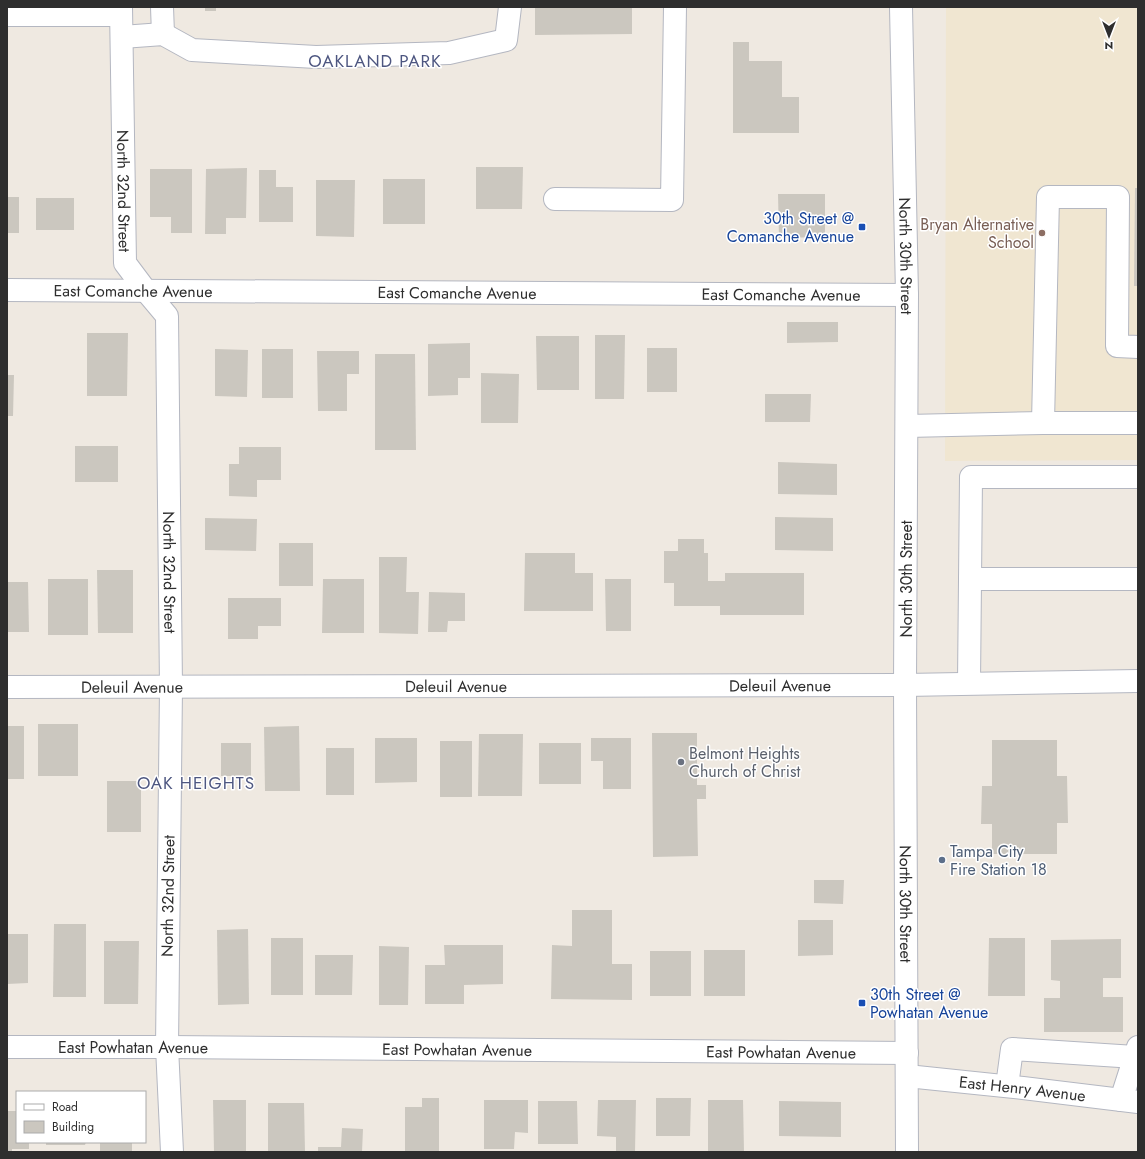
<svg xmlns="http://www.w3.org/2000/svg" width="1145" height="1159" font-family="Jost,sans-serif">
<rect width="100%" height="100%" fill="#efe9e1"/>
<polygon fill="#f0e6d1" points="946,7 1138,7 1138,460 945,461"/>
<g fill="#cbc7bf">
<rect x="205" y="7" width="11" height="4"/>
<polygon points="535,7 632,7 632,34 535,35"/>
<polygon points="733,42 749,42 749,61 782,61 782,97 799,97 799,133 733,133"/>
<polygon points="476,167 523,167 522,209 476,209"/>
<polygon points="247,168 246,218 226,218 226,234 205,234 206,169"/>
<polygon points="150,169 192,169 192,233 171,233 171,217 150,217"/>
<polygon points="259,170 276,170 276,187 293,187 293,222 259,222"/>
<rect x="383" y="179" width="42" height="45"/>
<polygon points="316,180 355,180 354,237 316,236"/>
<polygon points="1135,188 1138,188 1138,286 1134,286"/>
<polygon points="778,194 825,194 825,237 779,238"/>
<rect x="7" y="197" width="12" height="36"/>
<rect x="36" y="198" width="38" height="32"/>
<polygon points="787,322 838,322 838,342 787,343"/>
<polygon points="87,333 128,333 127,396 87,396"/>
<polygon points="595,335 625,335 624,399 595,399"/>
<polygon points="536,336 579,336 579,390 537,390"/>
<polygon points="470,343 470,378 458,378 458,395 428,396 428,344"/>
<rect x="647" y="348" width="30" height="44"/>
<polygon points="215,349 248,350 247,397 215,396"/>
<rect x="262" y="349" width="31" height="49"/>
<polygon points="317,351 359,351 359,374 347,374 347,411 318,411"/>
<polygon points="375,354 415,354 416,450 375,450"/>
<polygon points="481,373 519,374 518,423 481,423"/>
<polygon points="7,375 14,375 13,416 7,416"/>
<polygon points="765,394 811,394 810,422 765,422"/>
<rect x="75" y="446" width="43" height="36"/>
<polygon points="239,447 281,447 281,480 257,480 257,497 229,496 229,464 239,464"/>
<polygon points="778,462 837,464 837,495 778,494"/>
<polygon points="775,517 833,518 833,551 775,550"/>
<polygon points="205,518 257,519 256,551 205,550"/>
<polygon points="678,539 704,539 704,553 708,553 708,581 725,581 725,573 804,573 804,615 720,615 720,606 674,606 674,583 664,583 664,551 678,551"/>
<rect x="279" y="543" width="34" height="43"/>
<polygon points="525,553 575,553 575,573 593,573 593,611 524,611"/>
<polygon points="379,557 407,557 406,592 419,592 418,634 379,633"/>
<polygon points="97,570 133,570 133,633 98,633"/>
<rect x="48" y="579" width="40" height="56"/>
<polygon points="323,579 364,579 364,633 322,633"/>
<polygon points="605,579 631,579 631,631 606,631"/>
<polygon points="7,582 28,582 29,632 7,632"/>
<polygon points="429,592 465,593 465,621 448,621 447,632 428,632"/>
<polygon points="228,598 281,598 281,626 258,626 258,639 228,639"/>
<rect x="38" y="724" width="40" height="52"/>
<rect x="7" y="726" width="17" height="53"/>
<polygon points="299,726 300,791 265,791 264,727"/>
<polygon points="652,733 697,733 697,785 706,785 706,799 697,799 698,856 653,857"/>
<polygon points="479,734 523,734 522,796 478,796"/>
<polygon points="375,738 417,738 417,782 375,783"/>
<polygon points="591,738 631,738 631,789 603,789 603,761 591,761"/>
<polygon points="992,740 1057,740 1057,776 1067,776 1068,823 1057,823 1057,854 992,854 992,824 981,824 982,786 992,786"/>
<rect x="440" y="741" width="32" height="56"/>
<rect x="221" y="743" width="30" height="33"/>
<rect x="539" y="743" width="42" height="41"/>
<rect x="326" y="748" width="28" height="47"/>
<rect x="107" y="781" width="34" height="51"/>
<polygon points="814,880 844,880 843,904 814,903"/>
<polygon points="572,910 612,910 612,964 632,964 632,1000 551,999 552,945 572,946"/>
<polygon points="798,920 833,920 833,955 798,956"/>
<polygon points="54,924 86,924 86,997 53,997"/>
<polygon points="248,929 249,1004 218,1005 217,930"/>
<polygon points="7,934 28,934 28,983 7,984"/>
<rect x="271" y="938" width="32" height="57"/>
<polygon points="989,938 1025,938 1025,996 988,996"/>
<polygon points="1121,939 1121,978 1103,978 1103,997 1123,997 1123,1032 1044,1032 1044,998 1060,998 1060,981 1051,980 1051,940"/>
<polygon points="104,941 139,941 138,1004 104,1004"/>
<polygon points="444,945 503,945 503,984 464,985 464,1004 425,1004 425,965 445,965"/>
<polygon points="379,946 409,947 408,1005 379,1005"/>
<rect x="704" y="950" width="41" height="46"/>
<rect x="650" y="951" width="41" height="45"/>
<polygon points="315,955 353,955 352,995 315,995"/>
<polygon points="422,1098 439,1098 439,1152 405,1152 405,1107 422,1107"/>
<polygon points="656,1098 691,1098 690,1136 656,1136"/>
<polygon points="213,1100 246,1100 246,1152 214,1152"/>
<polygon points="484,1100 528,1100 528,1133 515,1132 514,1149 484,1149"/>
<polygon points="598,1100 636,1100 635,1152 616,1152 616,1137 597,1136"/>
<polygon points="708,1100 743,1100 744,1152 708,1152"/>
<polygon points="538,1101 577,1101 578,1144 538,1144"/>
<polygon points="779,1101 841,1102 841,1137 779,1136"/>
<polygon points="268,1103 304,1103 305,1152 268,1152"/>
<polygon points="7,1111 17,1111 17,1142 29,1142 29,1149 12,1149 12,1152 7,1152"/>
<polygon points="342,1128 363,1129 362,1152 318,1152 318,1147 341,1147"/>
<polygon points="46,1142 86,1142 85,1145 46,1145"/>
<rect x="100" y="1142" width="32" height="10"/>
</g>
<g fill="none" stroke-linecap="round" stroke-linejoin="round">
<g stroke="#b4b7c1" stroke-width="24">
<g id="minor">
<path id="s1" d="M121,7L125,263L146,291L167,316L171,687L167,1047L172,1152"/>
<polyline points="162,7 163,34"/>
<path id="s2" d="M901,7L907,295L905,685L907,1152"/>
<polyline points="7,15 121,15"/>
<polyline points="122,37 163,34 192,50 316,57 449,53 506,40 510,7"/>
<polyline points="555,199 672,200 675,7"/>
<path id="s3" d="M7,290L907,295"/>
<polyline points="1043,423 1048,197 1118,197 1117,346 1138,347"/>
<polyline points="907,426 1043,423 1138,423"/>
<polyline points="970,579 1138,579"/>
<polyline points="969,683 971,477 1138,477"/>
<path id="s4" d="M7,687L905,685L1138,681"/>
<path id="s5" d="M7,1047H167L907,1053"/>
<path id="s6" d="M907,1076L1023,1088L1138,1102"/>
<polyline points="1007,1086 1012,1049 1135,1057"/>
<polyline points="1121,1100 1138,1047"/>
</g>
</g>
<use href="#minor" stroke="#fff" stroke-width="22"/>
</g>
<g fill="#1a4fb4" stroke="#fff" stroke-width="1.5">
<rect x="858" y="223" width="8" height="8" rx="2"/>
<rect x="858" y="999" width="8" height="8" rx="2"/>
</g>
<circle fill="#8d6e63" stroke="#fff" stroke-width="1.5" cx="1042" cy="233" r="4"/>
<circle fill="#6b7280" stroke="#fff" stroke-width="1.5" cx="681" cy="762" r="4"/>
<circle fill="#5c6f8a" stroke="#fff" stroke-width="1.5" cx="942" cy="860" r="4"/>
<g text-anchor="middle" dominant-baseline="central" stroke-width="3" stroke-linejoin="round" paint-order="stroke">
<g font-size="16" fill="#2e2e2e" stroke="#fff">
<text stroke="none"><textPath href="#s1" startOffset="184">North 32nd Street</textPath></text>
<text stroke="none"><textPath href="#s2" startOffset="249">North 30th Street</textPath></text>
<text stroke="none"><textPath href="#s3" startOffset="126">East Comanche Avenue</textPath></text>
<text stroke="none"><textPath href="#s3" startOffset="450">East Comanche Avenue</textPath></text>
<text stroke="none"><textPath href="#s3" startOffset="774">East Comanche Avenue</textPath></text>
<text stroke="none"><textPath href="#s1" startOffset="580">North 32nd Street</textPath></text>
<text transform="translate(906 579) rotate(-90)">North 30th Street</text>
<text stroke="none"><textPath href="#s4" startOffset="773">Deleuil Avenue</textPath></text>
<text stroke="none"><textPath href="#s4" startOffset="125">Deleuil Avenue</textPath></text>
<text stroke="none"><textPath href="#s4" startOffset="449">Deleuil Avenue</textPath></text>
<text transform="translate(168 896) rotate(-89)">North 32nd Street</text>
<text stroke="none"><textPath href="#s2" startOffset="897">North 30th Street</textPath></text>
<text stroke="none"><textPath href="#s5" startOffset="126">East Powhatan Avenue</textPath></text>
<text stroke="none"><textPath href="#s5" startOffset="450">East Powhatan Avenue</textPath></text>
<text stroke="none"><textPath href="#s5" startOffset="774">East Powhatan Avenue</textPath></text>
<text stroke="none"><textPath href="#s6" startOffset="116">East Henry Avenue</textPath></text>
</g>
<g font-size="16" fill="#164399" stroke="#fff" text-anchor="end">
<text x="854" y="218">30th Street @<tspan x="854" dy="18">Comanche Avenue</tspan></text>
<text x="870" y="994" text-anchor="start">30th Street @<tspan x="870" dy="18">Powhatan Avenue</tspan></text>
</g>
<g font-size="16" fill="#785e54" stroke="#fff" text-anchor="end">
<text x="1034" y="224">Bryan Alternative<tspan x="1034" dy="18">School</tspan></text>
</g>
<g font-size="16" fill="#5b616d" stroke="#fff" text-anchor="start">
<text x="689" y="753">Belmont Heights<tspan x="689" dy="18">Church of Christ</tspan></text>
</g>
<g font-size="16" fill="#4e5e75" stroke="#fff" text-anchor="start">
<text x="950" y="851">Tampa City<tspan x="950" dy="18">Fire Station 18</tspan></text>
</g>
<g font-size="17" letter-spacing="1" fill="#4d5680" stroke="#fff">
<text x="375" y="61">OAKLAND PARK</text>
<text x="196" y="783">OAK HEIGHTS</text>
</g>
</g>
<rect width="1145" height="1159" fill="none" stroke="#2e2e2e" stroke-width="16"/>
<rect x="16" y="1091" width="130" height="52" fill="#ffffff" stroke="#ababab"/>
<rect x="24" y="1104" width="20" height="6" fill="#ffffff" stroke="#ababab"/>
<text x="52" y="1111" font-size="12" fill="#2e2e2e">Road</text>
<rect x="24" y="1121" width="20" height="12" fill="#cbc7bf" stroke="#ababab"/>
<text x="52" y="1131" font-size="12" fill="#2e2e2e">Building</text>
<g transform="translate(1109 36) rotate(180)" stroke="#ffffff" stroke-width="3" paint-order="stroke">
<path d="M0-3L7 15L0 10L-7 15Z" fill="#2e2e2e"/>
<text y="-6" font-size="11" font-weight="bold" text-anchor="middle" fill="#2e2e2e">N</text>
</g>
</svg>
